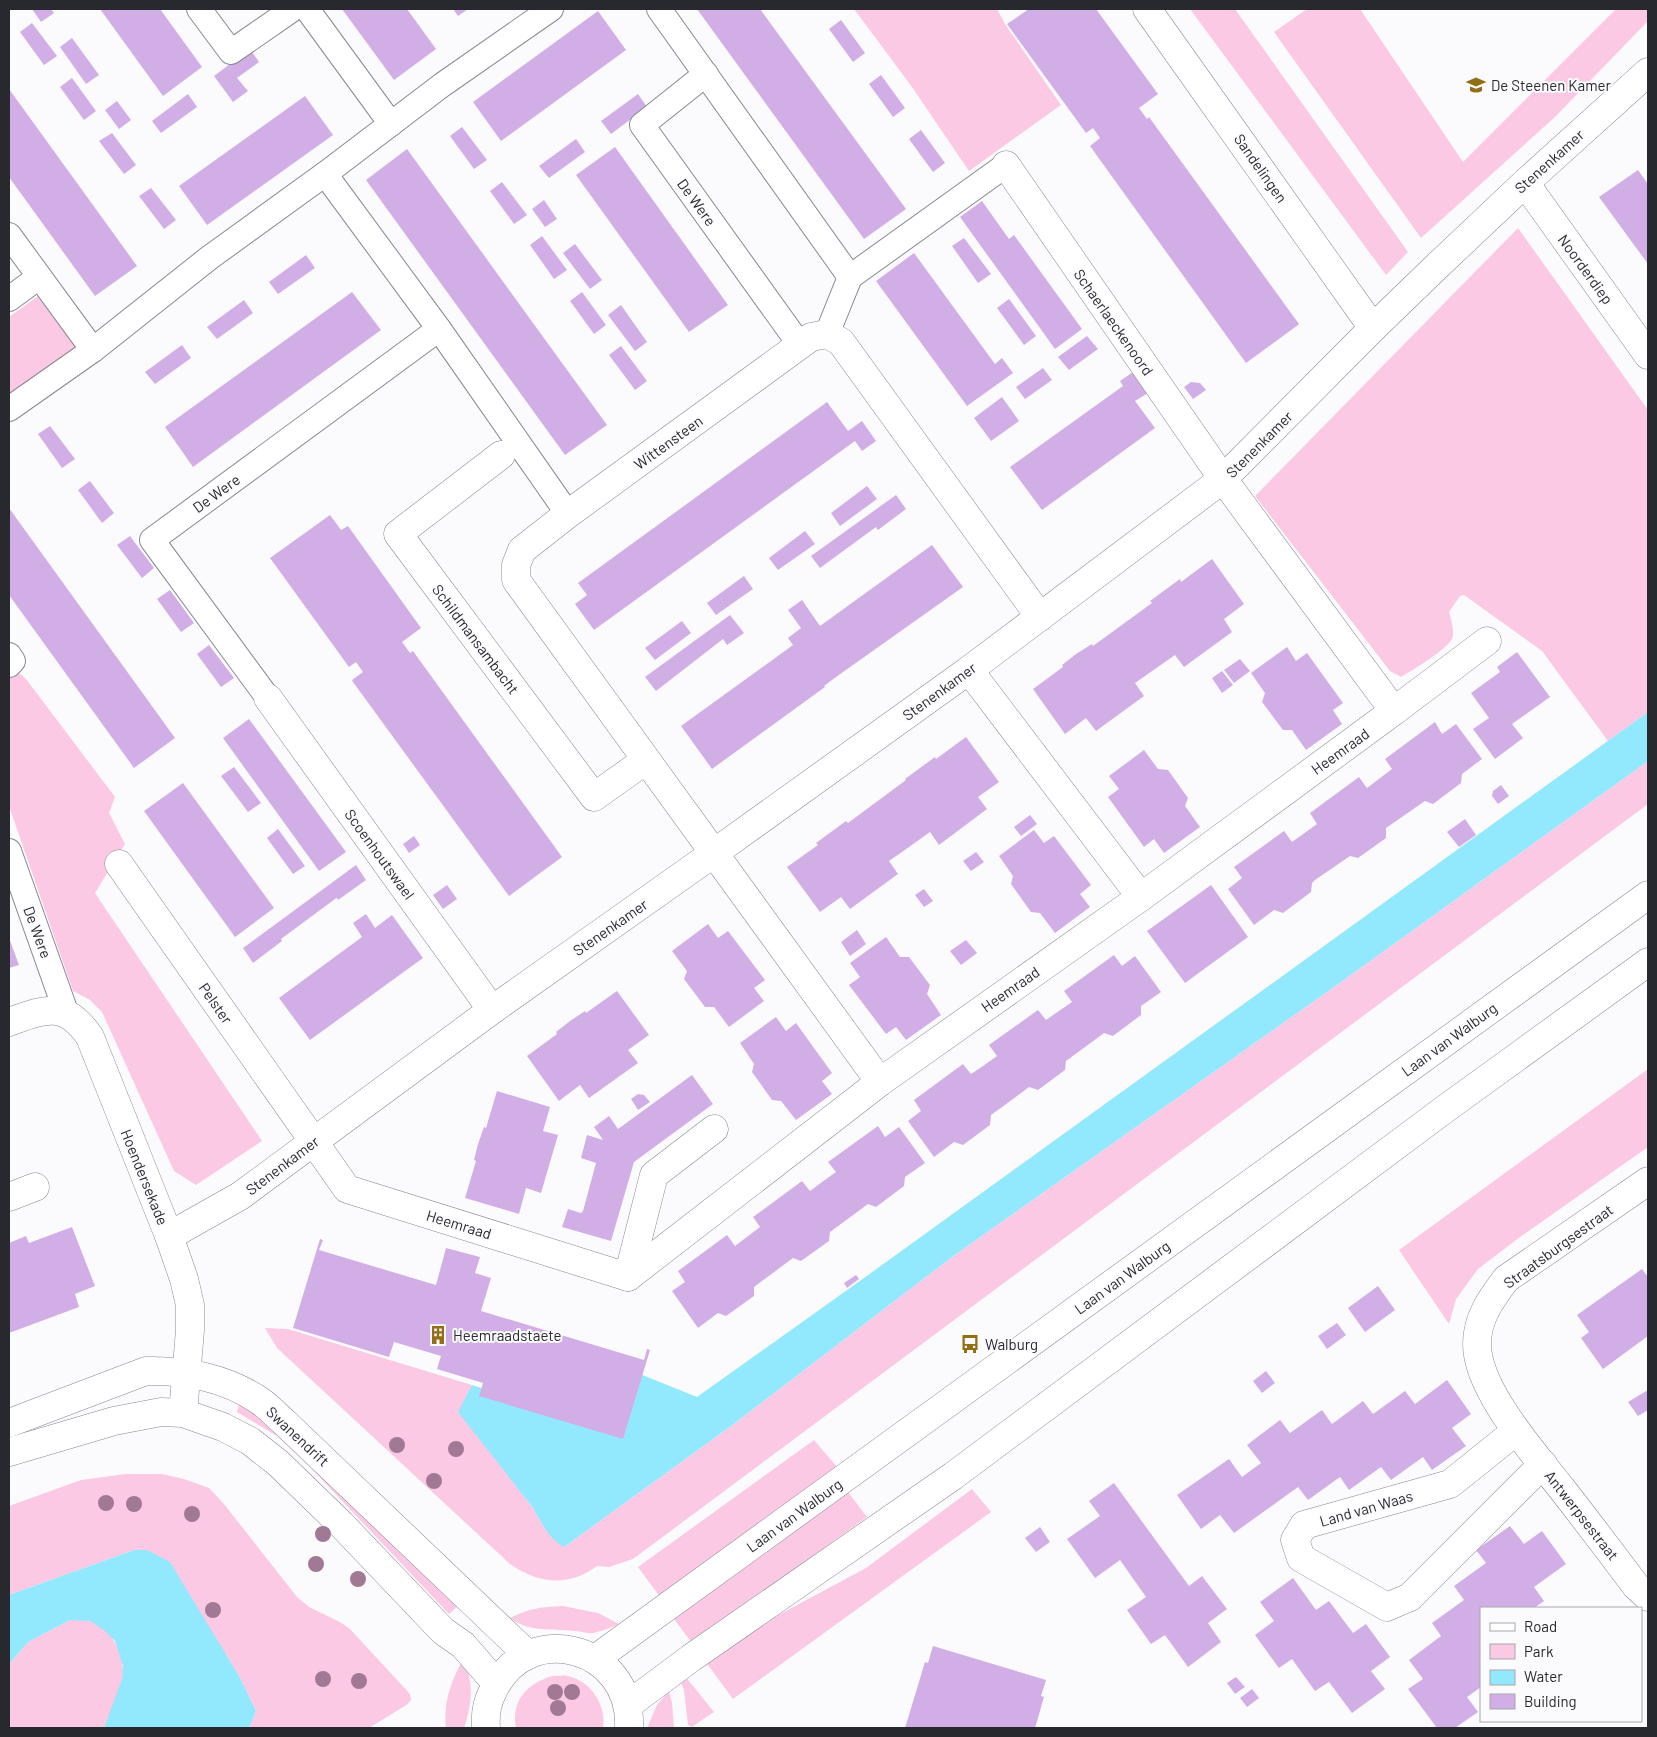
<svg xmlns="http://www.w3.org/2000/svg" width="1657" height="1737" font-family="Barlow,sans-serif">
<rect width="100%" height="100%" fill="#fbfbfe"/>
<g fill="#fbc9e3">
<polygon points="854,9 997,9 1005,24 1061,105 969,171 912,87"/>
<polygon points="1190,9 1235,9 1408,252 1386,275"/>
<polygon points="1307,9 1360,9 1463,162 1616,9 1648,9 1648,21 1555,117 1421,238 1274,32"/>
<path d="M1518,228L1648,410V712L1608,741L1542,651L1464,595L1460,596L1449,612C1451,619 1455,632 1452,639C1445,651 1414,669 1401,677L1390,671L1255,496Z"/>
<polygon points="41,294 79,345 9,396 9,317"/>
<polygon points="13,668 26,679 115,797 109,813 125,844 95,893 262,1141 196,1185 174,1171 102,1012 90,1000 73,991 9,806 9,672"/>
<path d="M1648,761V804L633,1559L609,1567L597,1566C569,1587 538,1584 510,1564L277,1348L265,1328L288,1329L472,1385L459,1412L533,1508L542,1524L564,1547L731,1426L952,1257L1341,982Z"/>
<polygon points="1648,1069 1648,1147 1520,1237 1478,1269 1456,1299 1449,1324 1399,1250"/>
<polygon points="240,1401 263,1413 460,1604 449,1614 311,1468 277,1436 237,1412"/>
<polygon points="814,1440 838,1468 660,1597 638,1567"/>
<polygon points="126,1474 162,1474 184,1479 209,1488 224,1504 297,1597 309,1607 340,1622 350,1629 410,1694 411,1700 408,1704 369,1728 249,1728 256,1711 239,1676 209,1628 147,1550 134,1550 9,1595 9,1506 81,1480"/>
<polygon points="972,1489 991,1512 733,1699 705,1661 745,1633 866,1568"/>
<polygon points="848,1492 867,1517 692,1643 674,1619"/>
<path d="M563,1606L598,1613L619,1624C611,1628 602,1631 593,1633C586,1634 581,1631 574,1631C551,1628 530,1633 510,1618C530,1608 541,1607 563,1606Z"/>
<path d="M70,1620C76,1620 83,1619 89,1621C112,1626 127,1659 122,1680C117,1697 110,1713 104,1728H9V1664L28,1642Z"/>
<path d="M461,1663L466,1666C474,1687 471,1707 464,1728H446C443,1705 450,1684 461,1663Z"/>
<path d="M552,1676C557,1676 563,1675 568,1676C591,1681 607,1706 603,1728H516C511,1700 527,1684 552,1676Z"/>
<polygon points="685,1676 714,1712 692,1727 688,1725 684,1690 680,1680"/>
<polygon points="669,1691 672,1703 674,1728 647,1728 657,1705"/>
</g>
<g fill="#92e8fc">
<path d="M1648,712V761L1341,982L952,1257L731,1426L564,1547C549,1539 541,1522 533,1508L458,1412L472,1385L621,1433L640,1374L697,1397L864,1278Z"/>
<polygon points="134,1550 147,1550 170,1562 239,1676 256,1711 249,1728 104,1728 122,1679 123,1666 115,1641 104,1630 90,1621 70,1620 28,1642 9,1664 9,1595"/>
</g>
<g fill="#d2aee7">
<polygon points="32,9 51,9 54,13 41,22"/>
<polygon points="100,9 160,9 202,67 163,96"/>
<polygon points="342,9 407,9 436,49 394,80"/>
<polygon points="453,9 468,9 458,16"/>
<polygon points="697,9 760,9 906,209 864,239"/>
<polygon points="1029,9 1096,9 1158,94 1139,108 1147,119 1149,117 1299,324 1298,325 1246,363 1090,146 1100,138 1093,128 1086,133 1007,24"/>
<polygon points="598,11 626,50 501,141 473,102"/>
<polygon points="841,20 865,53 853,62 829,29"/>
<polygon points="32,23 57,56 44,65 20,32"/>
<polygon points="72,38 99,75 86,84 60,47"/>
<polygon points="250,49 259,62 237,78 248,91 233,102 214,76"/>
<polygon points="881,75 905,108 893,117 869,84"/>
<polygon points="72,78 96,111 84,120 60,87"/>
<polygon points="9,89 137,266 95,296 9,177"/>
<polygon points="188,94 197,107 161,133 152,121"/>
<polygon points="638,94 647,107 611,134 601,121"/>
<polygon points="305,96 333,135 207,225 179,186"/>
<polygon points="117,101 131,120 119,129 105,110"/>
<polygon points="462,127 487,160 474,169 450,136"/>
<polygon points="921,130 945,163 933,172 909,139"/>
<polygon points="112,133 136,165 124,174 99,141"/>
<polygon points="576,139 585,152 549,178 539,166"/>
<polygon points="615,147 728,305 689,332 576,175"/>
<polygon points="407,149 607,425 565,455 366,180"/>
<polygon points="1638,170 1648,184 1648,264 1599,197"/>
<polygon points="502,182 527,215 514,224 490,191"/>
<polygon points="151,188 176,220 164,229 139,196"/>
<polygon points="544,200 557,219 545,227 532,209"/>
<polygon points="982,201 1009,239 1014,235 1082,329 1055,349 960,217"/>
<polygon points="542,236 567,270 554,279 530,245"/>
<polygon points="964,238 991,274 978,283 952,246"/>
<polygon points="575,244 602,280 590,289 563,253"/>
<polygon points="914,253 995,364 1002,358 1013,373 967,406 876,281"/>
<polygon points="306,255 315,268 278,294 269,282"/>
<polygon points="352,292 381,330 193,467 165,427"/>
<polygon points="582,292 606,325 594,334 570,301"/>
<polygon points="1009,299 1036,336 1024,345 997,308"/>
<polygon points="244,300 253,313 217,339 207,327"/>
<polygon points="621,305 647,342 635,351 608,315"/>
<polygon points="1087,336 1098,349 1069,370 1058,357"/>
<polygon points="182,345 191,358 155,384 145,372"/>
<polygon points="621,346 647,381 635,390 609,355"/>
<polygon points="1043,368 1052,380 1025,399 1016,387"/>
<polygon points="1133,372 1148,393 1135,401 1155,428 1042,510 1010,467 1123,386 1120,381"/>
<polygon points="1191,382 1200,383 1206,390 1193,399 1184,387"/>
<polygon points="1002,397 1019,421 991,441 974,418"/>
<polygon points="827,402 848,431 862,421 876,441 862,451 855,441 594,630 575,604 587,595 578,583"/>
<polygon points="50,426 75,459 62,468 38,434"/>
<polygon points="90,481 114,513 102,523 78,490"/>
<polygon points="867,486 877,499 840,526 831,513"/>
<polygon points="896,495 906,509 878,530 876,527 820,568 811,556"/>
<polygon points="9,508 175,738 134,768 9,595"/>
<polygon points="330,515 341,530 348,526 421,628 402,642 410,653 413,651 562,857 509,896 353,682 352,680 363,672 356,662 349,667 270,558"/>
<polygon points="805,531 815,544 778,570 769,558"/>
<polygon points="130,536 154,568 142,578 117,545"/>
<polygon points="932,545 963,587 836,677 824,686 825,687 712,769 681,726 793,645 788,638 801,628 788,610 802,600 820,626"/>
<polygon points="1212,559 1244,604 1224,619 1232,632 1184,667 1175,655 1135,683 1144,696 1096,731 1086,718 1065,734 1033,689 1063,667 1062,665 1076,654 1092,644 1093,646 1152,603 1150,601 1180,579 1181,582"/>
<polygon points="744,576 753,589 716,615 707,603"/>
<polygon points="170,590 194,623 181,632 157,599"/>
<polygon points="730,615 744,633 727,645 723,639 656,691 645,677"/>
<polygon points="682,621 691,633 655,660 645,648"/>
<polygon points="209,645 234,678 221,687 197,654"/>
<polygon points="1287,647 1296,661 1307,653 1343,703 1333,710 1342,724 1306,750 1292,730 1283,730 1262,702 1265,693 1251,673"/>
<polygon points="1517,652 1550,697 1512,724 1523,738 1495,759 1473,729 1489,718 1471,693 1500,672 1497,667"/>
<polygon points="1240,659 1250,671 1234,683 1224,670"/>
<polygon points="1222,671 1233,685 1222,693 1212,678"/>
<polygon points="249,719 346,852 319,871 223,738"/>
<polygon points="1435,722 1442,734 1456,724 1482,759 1462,774 1461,783 1433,804 1425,801 1386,828 1386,838 1358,858 1350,856 1315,880 1312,883 1311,892 1283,913 1274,910 1254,925 1228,889 1242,878 1234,867 1284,831 1292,842 1317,824 1310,813 1359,777 1367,788 1392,769 1385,759"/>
<polygon points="966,737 999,782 978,797 987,809 939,845 930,832 909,847 889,861 898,874 850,909 841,897 820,912 787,867 818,845 816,843 846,821 848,823 906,780 905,779 935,757 936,759"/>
<polygon points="1144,750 1158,769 1168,770 1188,798 1185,806 1200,827 1164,853 1154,839 1144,847 1108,797 1119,789 1109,776"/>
<polygon points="234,767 261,803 248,812 221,776"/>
<polygon points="183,783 274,908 235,937 144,811"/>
<polygon points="1501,785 1509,796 1498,804 1492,796 1493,791"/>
<polygon points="1030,815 1037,824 1021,836 1014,827"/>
<polygon points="1465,819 1476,835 1459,847 1447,832"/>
<polygon points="278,829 305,866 293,874 267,838"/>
<polygon points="1034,830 1044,843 1054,836 1091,885 1080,894 1090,907 1055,933 1040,913 1031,912 1011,884 1013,876 999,856"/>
<polygon points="414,836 420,845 409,853 403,844"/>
<polygon points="976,852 984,862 971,871 963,861"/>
<polygon points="356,865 366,880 338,900 337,898 335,899 281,939 282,941 253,963 243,948"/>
<polygon points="447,885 457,899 443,909 433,895"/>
<polygon points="1211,885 1248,937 1185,983 1147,931"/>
<polygon points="924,889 933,901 924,907 915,895"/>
<polygon points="366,914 375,928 392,915 423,958 310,1040 279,998 362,937 353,923"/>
<polygon points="708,924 718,938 728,931 765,980 754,988 764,1001 729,1027 714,1007 705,1007 684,979 687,971 672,951"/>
<polygon points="857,930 866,944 850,956 841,942"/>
<polygon points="886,937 900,957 909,957 930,985 927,994 941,1015 906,1040 896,1027 886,1034 849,985 860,977 850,963"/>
<polygon points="9,938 19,965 9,968"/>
<polygon points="966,940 977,953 961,965 950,951"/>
<polygon points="1114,955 1122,966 1135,956 1161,992 1141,1006 1141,1015 1113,1036 1104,1033 1100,1036 1066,1061 1065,1070 1038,1090 1029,1087 1009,1102 991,1115 990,1125 963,1145 954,1142 934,1157 908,1121 921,1111 914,1100 963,1064 971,1074 983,1066 997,1056 989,1045 1038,1010 1046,1020 1072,1002 1064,991"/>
<polygon points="617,991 649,1035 628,1050 638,1063 589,1098 580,1085 559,1101 527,1056 557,1034 556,1032 570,1021 585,1011 586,1013"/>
<polygon points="776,1017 786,1031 796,1023 832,1073 822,1081 832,1094 796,1120 781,1101 772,1100 752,1072 754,1064 740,1043"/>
<polygon points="692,1075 713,1104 634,1162 611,1241 562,1227 568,1209 581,1213 583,1211 596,1163 581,1158 587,1135 603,1140 594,1127 609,1116 618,1129"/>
<polygon points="497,1091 550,1107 543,1131 558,1135 541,1193 526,1188 519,1214 465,1198 476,1161 474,1160 478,1144 484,1127 486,1128"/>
<polygon points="638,1094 644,1095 650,1102 638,1110 631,1099"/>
<polygon points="878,1126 885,1137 899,1127 925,1163 905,1177 904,1186 876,1207 868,1204 830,1232 829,1241 801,1261 793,1258 754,1287 754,1296 726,1316 718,1313 698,1328 672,1291 685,1282 678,1271 727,1235 735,1246 760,1227 753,1217 802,1181 810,1191 822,1182 836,1172 828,1162"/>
<polygon points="72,1227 95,1286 75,1294 79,1307 9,1333 9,1243 26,1236 29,1243"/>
<polygon points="320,1239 323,1240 319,1250 436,1285 446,1248 480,1257 475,1273 491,1278 481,1311 644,1360 647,1349 650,1350 623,1439 479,1396 483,1383 437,1369 441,1356 394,1342 389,1357 293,1328"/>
<polygon points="1642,1269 1648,1277 1648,1336 1603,1369 1581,1338 1589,1332 1577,1315"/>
<polygon points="856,1275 859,1279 847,1288 844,1283"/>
<polygon points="1378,1286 1395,1310 1365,1332 1348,1308"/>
<polygon points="1337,1323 1346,1335 1327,1349 1318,1336"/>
<polygon points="1266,1371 1275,1383 1262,1393 1253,1381"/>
<polygon points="1447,1380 1471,1414 1452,1428 1466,1446 1432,1470 1423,1457 1391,1480 1381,1467 1349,1490 1340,1477 1308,1500 1298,1487 1234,1533 1220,1515 1201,1529 1177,1495 1229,1459 1242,1477 1261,1463 1247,1445 1280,1420 1290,1433 1322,1410 1332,1424 1363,1401 1373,1414 1405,1391 1415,1404"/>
<polygon points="1648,1390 1648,1410 1638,1416 1628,1402"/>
<polygon points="1114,1483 1189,1586 1202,1576 1227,1609 1208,1623 1221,1642 1188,1667 1165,1635 1151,1644 1127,1610 1146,1597 1120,1560 1095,1578 1067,1539 1100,1516 1089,1501"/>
<polygon points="1510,1526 1524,1544 1542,1531 1566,1564 1534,1587 1544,1601 1534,1608 1481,1608 1481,1687 1467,1697 1478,1712 1455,1728 1437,1728 1408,1689 1423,1679 1409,1660 1441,1636 1432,1623 1464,1600 1454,1586 1486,1563 1476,1550"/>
<polygon points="1040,1527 1050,1542 1036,1552 1025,1538"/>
<polygon points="1293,1578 1316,1610 1329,1601 1353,1633 1366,1624 1390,1657 1371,1671 1385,1689 1352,1713 1329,1682 1315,1691 1292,1659 1279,1668 1255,1635 1274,1621 1260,1602"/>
<polygon points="933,1646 1046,1680 1041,1696 1044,1697 1035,1728 905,1728 925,1662 928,1663"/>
<polygon points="1236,1677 1245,1687 1235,1694 1227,1683"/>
<polygon points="1252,1689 1259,1698 1247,1707 1240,1698"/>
</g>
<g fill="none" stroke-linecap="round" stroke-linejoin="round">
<g stroke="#878894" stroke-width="26">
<g id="pedestrian">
<polyline points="199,9 231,52 293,9"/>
<polyline points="307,9 391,124"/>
<polyline points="659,9 850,277 827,334"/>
<polyline points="706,74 642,125 800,345"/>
<polyline points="325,174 439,329 568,514"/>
<polyline points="9,235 93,350"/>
<polyline points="850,277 1006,165"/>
<polyline points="9,299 39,277"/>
<polyline points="9,409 93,350 209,258 325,174 442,85 551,9"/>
<polyline points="9,655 13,661 9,665"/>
<polyline points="268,698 152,540 439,329"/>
<polyline points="9,851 66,1012"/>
</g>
</g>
<g stroke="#878894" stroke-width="29">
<g id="minor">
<polyline points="1147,9 1373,328"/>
<polyline points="1525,183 1648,355"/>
<polyline points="501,455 398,534 594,797 646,760"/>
<polyline points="969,670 1141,897"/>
<polyline points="268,698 492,1010"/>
<polyline points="1394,711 1487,641"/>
<polyline points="119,864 347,1189 628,1277 880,1082 1141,897 1394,711 1223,479 1006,165"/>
<path d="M9,1022C45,1009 65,1000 90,1037L169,1236L184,1279L190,1305V1330L183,1413"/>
<polyline points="880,1082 516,580 516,565 522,550 568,514 811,337 827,334 841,342 1040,617"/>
<path d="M1648,1181L1506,1279C1491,1299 1477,1318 1477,1344C1477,1390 1534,1453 1562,1489C1587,1521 1612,1554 1636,1586L1648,1597"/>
<polyline points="9,1197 35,1187"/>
<polyline points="169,1236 240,1196 492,1010 714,853 969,670 1223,479 1373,328 1434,269 1525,183 1648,72"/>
<polyline points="628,1277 654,1175 714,1129"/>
<polyline points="1516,1431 1450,1484 1304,1525 1295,1540 1301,1558 1387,1607 1410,1597 1543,1464"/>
</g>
</g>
<g stroke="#878894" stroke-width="29">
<g id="secondary">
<path d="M9,1423L146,1371C185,1370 227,1378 260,1401C269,1407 276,1415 284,1422L528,1655"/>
<polyline points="9,1452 114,1421 161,1412 183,1413 223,1427 250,1441 278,1463 341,1524 443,1631 463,1645 496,1683"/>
<polyline points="595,1659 1648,895"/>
<polyline points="628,1705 691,1658 953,1476 1445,1109 1648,962"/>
<path d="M486,1728C485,1716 487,1702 493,1691C527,1618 633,1646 629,1728"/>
</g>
</g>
<use href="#pedestrian" stroke="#fff" stroke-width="24"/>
<use href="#minor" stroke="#fff" stroke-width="28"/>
<use href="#secondary" stroke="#fff" stroke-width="28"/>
</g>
<g fill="#a27995">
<circle cx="397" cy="1445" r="8"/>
<circle cx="456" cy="1449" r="8"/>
<circle cx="434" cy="1481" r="8"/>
<circle cx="106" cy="1503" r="8"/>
<circle cx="134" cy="1504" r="8"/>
<circle cx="192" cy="1514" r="8"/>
<circle cx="323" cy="1534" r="8"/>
<circle cx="316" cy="1564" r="8"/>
<circle cx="358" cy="1579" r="8"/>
<circle cx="213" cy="1610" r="8"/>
<circle cx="323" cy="1679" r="8"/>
<circle cx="359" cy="1681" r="8"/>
<circle cx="555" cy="1692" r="8"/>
<circle cx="572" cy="1692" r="8"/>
<circle cx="558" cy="1708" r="8"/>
</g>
<defs>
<g id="school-bare" transform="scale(1.5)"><path d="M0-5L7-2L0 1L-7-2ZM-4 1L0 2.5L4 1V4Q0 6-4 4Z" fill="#926f16" stroke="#fbfbfe" stroke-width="2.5" paint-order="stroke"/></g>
<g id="building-bare" transform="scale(1.5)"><path d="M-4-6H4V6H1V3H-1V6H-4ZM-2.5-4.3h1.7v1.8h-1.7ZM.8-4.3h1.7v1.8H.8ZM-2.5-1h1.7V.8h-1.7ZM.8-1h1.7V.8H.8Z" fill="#926f16" stroke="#fbfbfe" stroke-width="2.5" paint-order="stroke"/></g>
<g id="bus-bare" transform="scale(1.5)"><path d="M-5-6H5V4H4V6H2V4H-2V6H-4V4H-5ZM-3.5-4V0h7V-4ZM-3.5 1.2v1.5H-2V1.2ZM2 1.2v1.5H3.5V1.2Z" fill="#926f16" stroke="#fbfbfe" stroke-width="2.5" paint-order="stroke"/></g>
</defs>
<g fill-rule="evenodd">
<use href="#school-bare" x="1476" y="85"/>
<use href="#building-bare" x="438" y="1335"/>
<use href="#bus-bare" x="970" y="1344"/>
</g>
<g text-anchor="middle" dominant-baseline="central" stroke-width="4" stroke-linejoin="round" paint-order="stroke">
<g font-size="15" fill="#28292e" stroke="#fbfbfe" text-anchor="start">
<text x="1491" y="85">De Steenen Kamer</text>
<text x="453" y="1335">Heemraadstaete</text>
<text x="985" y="1344">Walburg</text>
</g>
<g font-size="15" fill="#28292e" stroke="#fbfbfe">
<text transform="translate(1549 161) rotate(-42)">Stenenkamer</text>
<text transform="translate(1261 168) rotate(55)">Sandelingen</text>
<text transform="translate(697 202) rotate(54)">De Were</text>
<text transform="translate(1586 269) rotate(54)">Noorderdiep</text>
<text transform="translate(1114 322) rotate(55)">Schaerlaeckenoord</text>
<text transform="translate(668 442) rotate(-36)">Wittensteen</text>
<text transform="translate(1259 444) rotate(-45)">Stenenkamer</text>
<text transform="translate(216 493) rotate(-36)">De Were</text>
<text transform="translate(476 639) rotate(53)">Schildmansambacht</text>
<text transform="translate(939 691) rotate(-36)">Stenenkamer</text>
<text transform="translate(1340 751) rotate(-36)">Heemraad</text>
<text transform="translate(380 854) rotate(54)">Scoenhoutswael</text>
<text transform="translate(610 927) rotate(-35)">Stenenkamer</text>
<text transform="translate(38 932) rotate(70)">De Were</text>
<text transform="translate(1010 989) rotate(-35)">Heemraad</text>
<text transform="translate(216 1003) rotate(55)">Pelster</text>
<text transform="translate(1449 1039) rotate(-36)">Laan van Walburg</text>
<text transform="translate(282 1165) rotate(-37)">Stenenkamer</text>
<text transform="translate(145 1177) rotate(68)">Hoendersekade</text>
<text transform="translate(459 1224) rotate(17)">Heemraad</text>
<text transform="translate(1558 1246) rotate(-36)">Straatsburgsestraat</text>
<text transform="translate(1122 1277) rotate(-36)">Laan van Walburg</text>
<text transform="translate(298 1436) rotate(43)">Swanendrift</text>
<text transform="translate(1366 1508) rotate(-16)">Land van Waas</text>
<text transform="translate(794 1515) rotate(-36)">Laan van Walburg</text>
<text transform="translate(1582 1515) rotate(52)">Antwerpsestraat</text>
</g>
</g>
<rect width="1657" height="1737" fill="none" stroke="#28292e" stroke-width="20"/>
<rect x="1480" y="1607" width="162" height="115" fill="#fbfbfe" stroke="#a7a7ab"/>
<rect x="1490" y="1623" width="25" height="8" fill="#ffffff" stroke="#a7a7ab"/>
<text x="1524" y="1632" font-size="15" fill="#28292e">Road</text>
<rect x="1490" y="1644" width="25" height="15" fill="#fbc9e3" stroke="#a7a7ab"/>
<text x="1524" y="1657" font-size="15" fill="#28292e">Park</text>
<rect x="1490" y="1670" width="25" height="15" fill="#92e8fc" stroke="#a7a7ab"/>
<text x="1524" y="1682" font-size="15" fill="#28292e">Water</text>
<rect x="1490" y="1694" width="25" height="15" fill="#d2aee7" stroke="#a7a7ab"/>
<text x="1524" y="1707" font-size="15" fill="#28292e">Building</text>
</svg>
